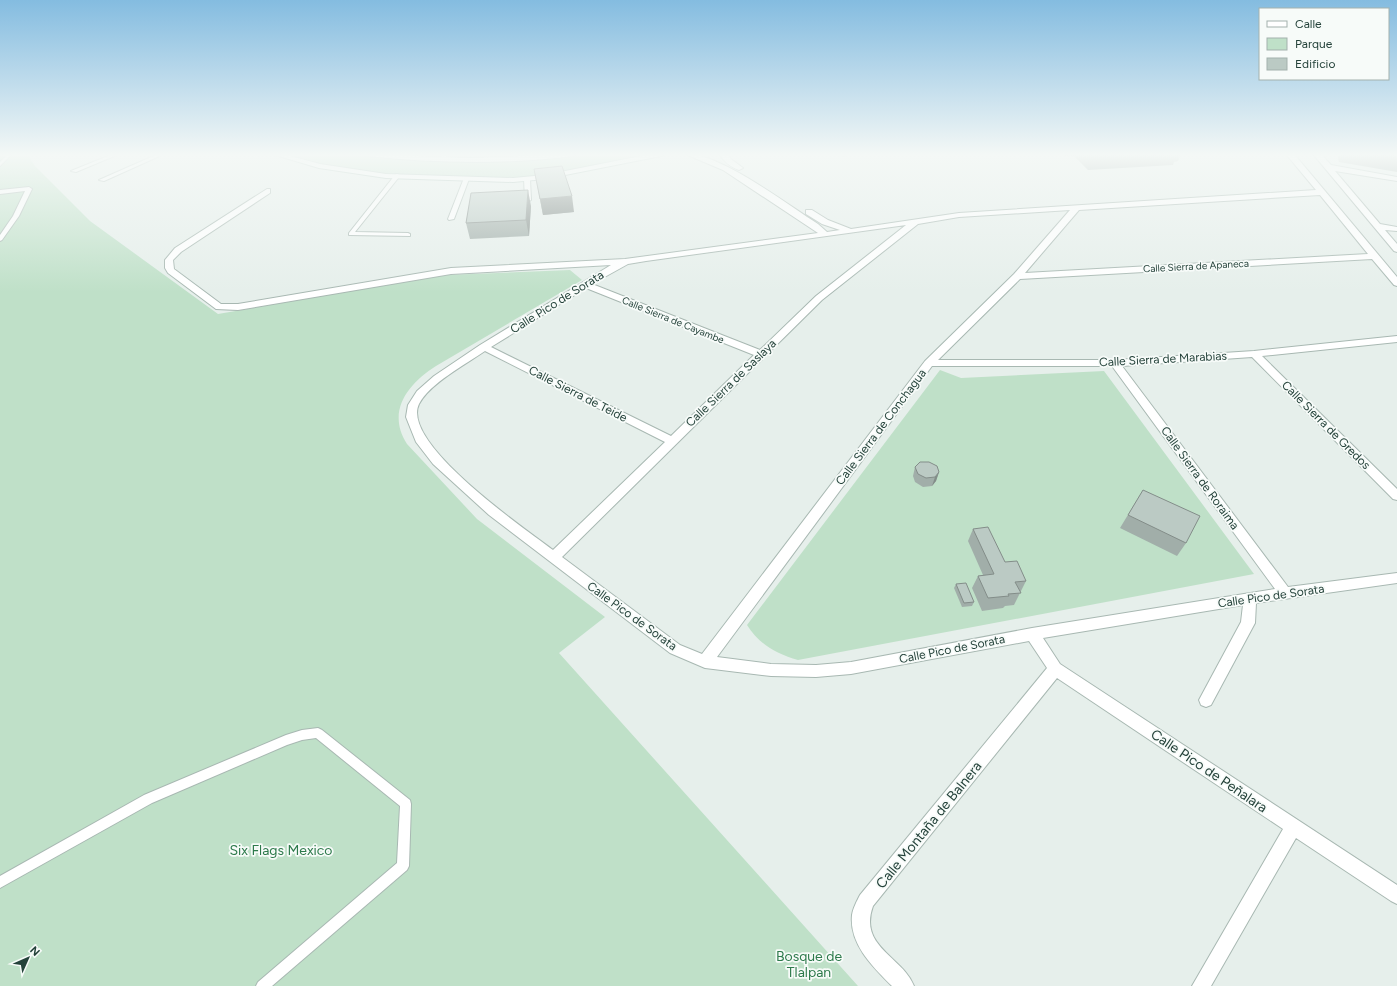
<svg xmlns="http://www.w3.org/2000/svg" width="1397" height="986" font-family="Figtree,sans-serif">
<rect width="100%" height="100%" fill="#e6efeb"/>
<g fill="#bfe0c8">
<path d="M0,154H27L35,166L90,221L218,314L446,275L570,270L582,280L436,366C408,384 386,411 407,444L477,519L605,617L559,653L858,986H0Z"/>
<polygon points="279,154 362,154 402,158 529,160 574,154 646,154 649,156 545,176 514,179 387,176 320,166"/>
<path d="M940,370L961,378L1104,371L1254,574L798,660C776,654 759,644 747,625Z"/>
</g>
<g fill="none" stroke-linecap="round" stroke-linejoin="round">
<g stroke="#a8b8b2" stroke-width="2">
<g id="lane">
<polygon points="8,154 12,154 0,166 0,162"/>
<polygon points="113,154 119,154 76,172 71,171"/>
<polygon points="158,154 164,154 104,181 99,180"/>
<polygon points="434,154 440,154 457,160 453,161"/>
<polygon points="839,154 844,154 845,155 843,156"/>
<polygon points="397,174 399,175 399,177 355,232 408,233 410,234 410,236 349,235 349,233 395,175"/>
<polygon points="527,177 530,179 531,200 528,202 525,200 524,179"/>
<polygon points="464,178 469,179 454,219 449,220 448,219"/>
<polygon points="29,187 32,189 19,216 2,240 0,241 0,235 13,216 25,191 0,194 0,190"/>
<polygon points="318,728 322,730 410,800 411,804 409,866 407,870 272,986 256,986 258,982 397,863 400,806 316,738 302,740 287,745 152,803 0,888 0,876 144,795 286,735 302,730"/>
</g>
</g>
<g stroke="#a8b8b2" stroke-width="2">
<g id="street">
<path d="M685,154C719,152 788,205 818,224L827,232L840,230L822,224L806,214V210H812L828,220L851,229L959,213L1316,190L1286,154H1294L1397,277V286L1394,285L1372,259L1020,279L938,360H1115L1254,351L1397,336V342L1262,356L1397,489V500L1393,499L1252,357L1122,366L1288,587L1397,573V583L1256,603L1255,623L1211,705L1206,707L1201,705L1199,700L1241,622L1243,605L1043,638L1060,664L1397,885V904L1391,901L1296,838L1211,986H1192L1283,829L1057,678L873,906C858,947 903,957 914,986H892C873,967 849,944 852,915C853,908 857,901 860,895L1047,668L1029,641L851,674L816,677L771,676L705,668L670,653L489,515L433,464L416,442L406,417L408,405L417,391L434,376L480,345L611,265L451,274L238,310L216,309L168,273L165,268V260L175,248L267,189H270V193L181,252L173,260L174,269L221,304H238L451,268L625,259L818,233L723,170ZM1320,195L1368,254L1025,273L1079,210ZM1070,210L1014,274L925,361L702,654L680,645L562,557L822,300L918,224L959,217ZM906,225L816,296L760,350L592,284L628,264L646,261ZM586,288L754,355L671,436L491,347ZM485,351L665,442L553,550C525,529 400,443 419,404C429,384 466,364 485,351ZM932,366H1112L1275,589L1032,628L851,662L816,665L771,664L717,657Z"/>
<path d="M719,154H727L731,159L743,168L739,170C730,167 725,162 719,154Z"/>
<polygon points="1313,154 1321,154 1331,165 1397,177 1397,181 1335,171 1380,224 1397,227 1397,231 1385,230 1397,244 1397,252 1394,251"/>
</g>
</g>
<g stroke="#a4bbb3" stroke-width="2">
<g id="secondary">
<polygon points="272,154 283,154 320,164 386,174 513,178 545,175 651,154 665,154 661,156 545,179 513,182 386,178 319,168"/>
<path d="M362,154L470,158L577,154L573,156C504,165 435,163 366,156Z"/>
</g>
</g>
<use href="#lane" fill="#fff" fill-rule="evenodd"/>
<use href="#street" fill="#fff" fill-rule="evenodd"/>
<use href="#secondary" fill="#fff" fill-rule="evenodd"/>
</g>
<g fill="#a1aea9">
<polygon points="1060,154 1181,154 1178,161 1174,162 1173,165 1088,170 1074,156 1064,156"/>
<polygon points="1337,154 1397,154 1397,172 1339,162"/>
<polygon points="534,169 574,212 543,215"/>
<polygon points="531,206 529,236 470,239 466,223"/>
<polygon points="915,467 939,472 936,481 932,486 923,487 915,482 913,476"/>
<polygon points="1143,490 1186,543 1177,556 1120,528"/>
<polygon points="973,529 1005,562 1026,581 1014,605 1005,606 1003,608 982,611 972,588 978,576 983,575 968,541"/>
<polygon points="956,584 974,602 972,606 962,607 954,588"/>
</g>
<g fill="#838d89">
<polygon points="528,190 531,206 529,236 526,220"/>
<polygon points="572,196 574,212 543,215 540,199"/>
<polygon points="939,472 936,481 932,486 935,477"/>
</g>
<g fill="#bbcac4" stroke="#838d89">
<polygon points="562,166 572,196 540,199 534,169"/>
<polygon points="528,190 526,220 466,223 471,193"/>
<polygon points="920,462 929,462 937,466 939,472 935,477 926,478 918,474 915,467"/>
<polygon points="1143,490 1200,516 1186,543 1128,515"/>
<polygon points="988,527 1005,562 1017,561 1026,581 1015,582 1021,593 1008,594 1009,596 988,598 978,576 994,574 973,529"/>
<polygon points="966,583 974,602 964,603 956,584"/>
</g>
<linearGradient id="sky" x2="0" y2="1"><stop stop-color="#84bce0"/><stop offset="0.53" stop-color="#f4f8f6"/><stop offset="1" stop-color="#f4f8f6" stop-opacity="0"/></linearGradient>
<rect width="1397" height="292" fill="url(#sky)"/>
<g text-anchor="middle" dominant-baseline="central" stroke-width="3.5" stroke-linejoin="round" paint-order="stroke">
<g font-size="10" fill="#24423a" stroke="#f7fbf9">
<text transform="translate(1196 266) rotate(-3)">Calle Sierra de Apaneca</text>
<text transform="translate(673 320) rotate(22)">Calle Sierra de Cayambe</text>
</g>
<g font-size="12" fill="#24423a" stroke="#f7fbf9">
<text transform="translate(557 302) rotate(-32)">Calle Pico de Sorata</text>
<text transform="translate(1163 359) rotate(-3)">Calle Sierra de Marabias</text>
<text transform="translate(731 383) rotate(-44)">Calle Sierra de Saslaya</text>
<text transform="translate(578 394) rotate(27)">Calle Sierra de Teide</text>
<text transform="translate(1326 425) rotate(45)">Calle Sierra de Gredos</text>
<text transform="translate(881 427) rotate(-53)">Calle Sierra de Conchagua</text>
<text transform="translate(1200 478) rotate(54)">Calle Sierra de Roraima</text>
<text transform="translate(1271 596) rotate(-8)">Calle Pico de Sorata</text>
<text transform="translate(632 616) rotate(36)">Calle Pico de Sorata</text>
<text transform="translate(952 649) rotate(-11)">Calle Pico de Sorata</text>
</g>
<g font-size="14" fill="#24423a" stroke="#f7fbf9">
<text transform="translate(1209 771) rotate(34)">Calle Pico de Peñalara</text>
<text transform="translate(929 825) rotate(-51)">Calle Montaña de Balnera</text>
</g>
<g font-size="14" fill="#2d7a4b" stroke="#f7fbf9">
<text x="281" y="850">Six Flags Mexico</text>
<text x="809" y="956">Bosque de<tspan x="809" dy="16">Tlalpan</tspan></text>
</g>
</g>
<rect x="1259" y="8" width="130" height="72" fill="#f7fbf9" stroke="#a3b1ad"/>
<rect x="1267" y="21" width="20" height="6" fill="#ffffff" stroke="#a3b1ad"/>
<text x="1295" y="28" font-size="12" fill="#24423a">Calle</text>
<rect x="1267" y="38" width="20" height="12" fill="#bfe0c8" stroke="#a3b1ad"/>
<text x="1295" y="48" font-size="12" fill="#24423a">Parque</text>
<rect x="1267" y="58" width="20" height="12" fill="#bbcac4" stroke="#a3b1ad"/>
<text x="1295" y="68" font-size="12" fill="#24423a">Edificio</text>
<g transform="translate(28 958) rotate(45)" stroke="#f7fbf9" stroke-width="3" paint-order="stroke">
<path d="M0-3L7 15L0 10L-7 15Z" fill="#24423a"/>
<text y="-6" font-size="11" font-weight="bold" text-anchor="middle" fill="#24423a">N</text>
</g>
</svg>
